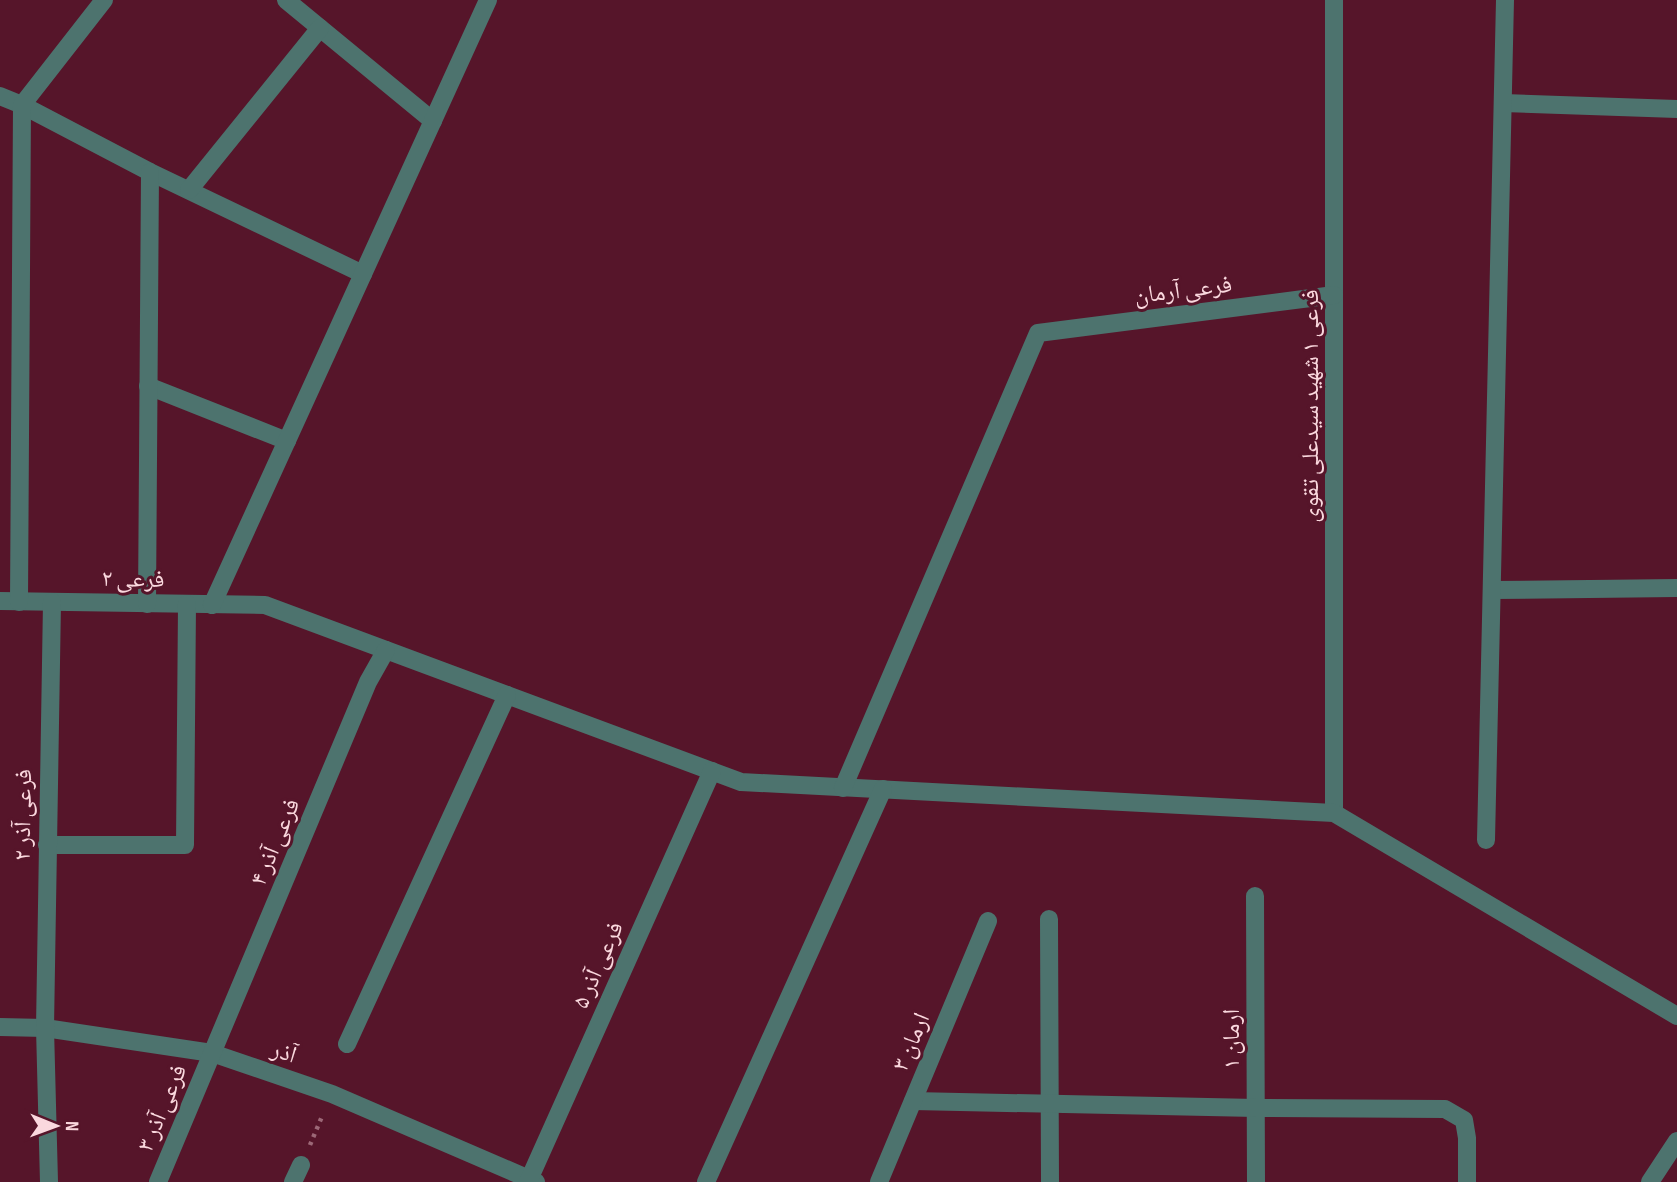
<svg xmlns="http://www.w3.org/2000/svg" width="1677" height="1182" font-family="'Sofia Sans Condensed','Noto Naskh Arabic',sans-serif">
<rect width="100%" height="100%" fill="#56152a"/>
<g fill="none" stroke-linecap="round" stroke-linejoin="round">
<polyline stroke="#9c6877" stroke-width="4.5" stroke-dasharray="3.5 5" stroke-linecap="butt" points="310,1145 323,1114"/>
<g stroke="#4d736e" stroke-width="18">
<polyline points="286,0 433,121"/>
<polyline points="1334,0 1334,813"/>
<polyline points="0,96 22,105 150,172 363,274"/>
<polyline points="1503,103 1677,109"/>
<polyline points="189,190 320,28"/>
<polyline points="148,386 287,441"/>
<polyline points="1492,590 1677,588"/>
<polyline points="0,601 265,605 741,782 1334,813 1677,1016"/>
<polyline points="19,602 22,105 104,0"/>
<polyline points="147,604 150,172"/>
<polyline points="212,605 488,0"/>
<polyline points="843,788 1038,333 1334,295"/>
<polyline points="1486,840 1505,0"/>
<polyline points="47,845 185,845 187,604"/>
<polyline points="1255,896 1256,1182"/>
<polyline points="1049,919 1050,1182"/>
<polyline points="0,1027 45,1028 212,1053 332,1094 536,1182"/>
<polyline points="347,1044 507,695"/>
<polyline points="913,1101 1256,1108 1445,1109 1464,1120 1467,1138 1467,1182"/>
<polyline points="49,1182 45,1028 52,602"/>
<polyline points="158,1182 368,682 386,650"/>
<polyline points="293,1182 301,1165"/>
<polyline points="528,1182 712,771"/>
<polyline points="706,1182 883,789"/>
<polyline points="879,1182 988,921"/>
<polyline points="1650,1182 1677,1141"/>
</g>
</g>
<g text-anchor="middle" dominant-baseline="central" stroke-width="6" stroke-linejoin="round" paint-order="stroke">
<g font-size="24" fill="#fad8de" stroke="#56152a">
<text transform="translate(1183 290) rotate(-7)">فرعی آرمان</text>
<text transform="translate(1310 406) rotate(-90)">فرعی ۱ شهید سیدعلی تقوی</text>
<text transform="translate(133 579) rotate(1)">فرعی ۲</text>
<text transform="translate(23 815) rotate(-89)">فرعی آذر ۲</text>
<text transform="translate(275 842) rotate(-67)">فرعی آذر ۴</text>
<text transform="translate(598 965) rotate(-66)">فرعی آذر ۵</text>
<text transform="translate(1231 1039) rotate(-90)">ارمان ۱</text>
<text transform="translate(911 1042) rotate(-67)">ارمان ۳</text>
<text transform="translate(284 1052) rotate(18)">آذر</text>
<text transform="translate(162 1108) rotate(-67)">فرعی آذر ۳</text>
</g>
</g>
<g transform="translate(56 1126) rotate(91)" stroke="#56152a" stroke-width="5" paint-order="stroke">
<path d="M0-5L12 26L0 18L-12 26Z" fill="#fad8de"/>
<text y="-10" font-size="19" font-weight="bold" text-anchor="middle" fill="#fad8de">N</text>
</g>
</svg>
